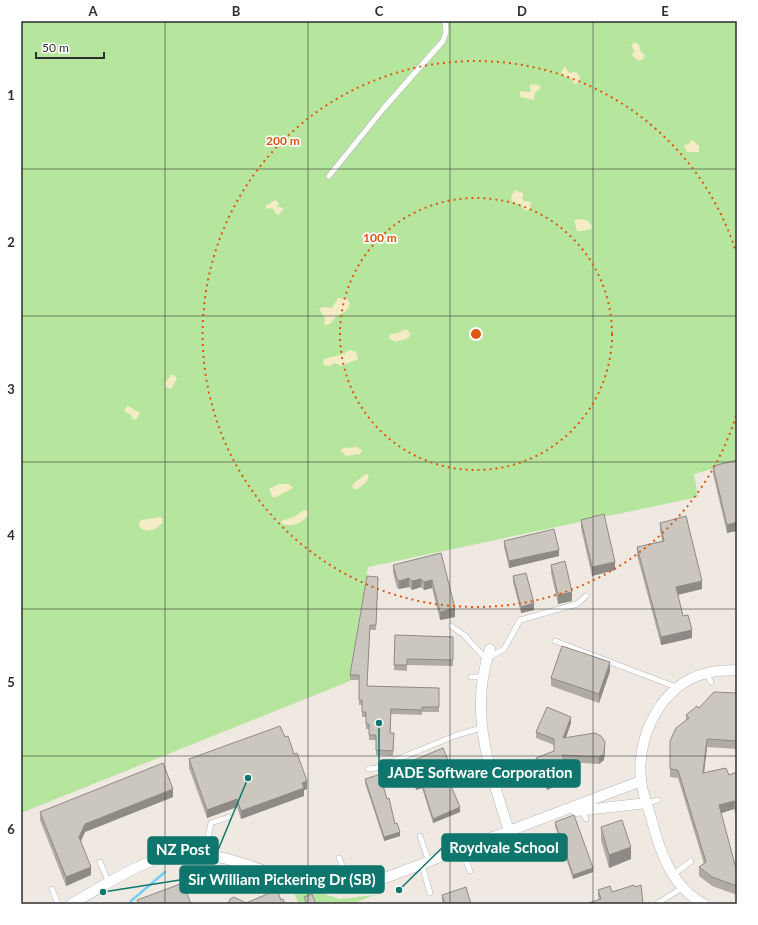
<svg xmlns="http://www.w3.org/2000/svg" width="758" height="925" font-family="Lato,sans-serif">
<rect width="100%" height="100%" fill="#efe9e1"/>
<g fill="#b6e59e">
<polygon points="21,21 737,21 737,462 694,474 698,497 368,567 350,681 21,813"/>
<polygon points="291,887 311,890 340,899 374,895 352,904 299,904"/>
</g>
<g fill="#f3ecc5">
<polygon points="635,42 639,45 641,52 645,55 643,59 638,61 632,55 634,51 631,45"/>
<polygon points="565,66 569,73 576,72 580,77 579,83 574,84 572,79 562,75 561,72"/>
<polygon points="532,84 539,85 541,88 535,93 534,100 520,97 520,91 529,92 531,90 529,86"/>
<polygon points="691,140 694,141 699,146 699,152 687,152 684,145 689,144"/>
<polygon points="515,190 523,193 523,201 531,202 530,209 525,211 522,206 512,201 511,197"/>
<polygon points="275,200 279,203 277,207 284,208 278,216 272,208 265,209 266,206"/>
<polygon points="581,219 588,221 592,226 591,229 582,231 577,231 574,220"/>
<path d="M338,298L347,299L350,303C347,314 341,312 335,318C331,322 331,325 324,325L325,318L319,309L323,307L332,308Z"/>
<polygon points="406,329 410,333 409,338 396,342 390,339 389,336 391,334 398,333"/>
<polygon points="350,350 356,352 358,359 342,366 335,363 330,366 323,365 324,359 343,354"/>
<polygon points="171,375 174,375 177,379 171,389 166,387 165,383"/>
<polygon points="128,406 140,413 136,420 133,419 130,414 125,412 124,409"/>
<polygon points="357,447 362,450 360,454 346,456 340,450 344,448"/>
<polygon points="366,474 369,476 367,481 358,489 354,489 352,486 354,483"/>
<polygon points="279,484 289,484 293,488 276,497 272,497 269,489"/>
<path d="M304,510L307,511L308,515C302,524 292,527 282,524L281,521L294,517Z"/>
<path d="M160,517L163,519L162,523C156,530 149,533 140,528L139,523L141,520Z"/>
</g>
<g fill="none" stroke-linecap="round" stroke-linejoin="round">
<polyline stroke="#75cff0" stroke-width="2.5" points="130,904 131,901 165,872"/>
<g stroke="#b4b7c1" stroke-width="6">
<g id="lane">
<polyline points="329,176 383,109 443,41 446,32 445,21"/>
<polyline points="451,626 464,635 486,659 504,649 520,620 577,604 586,596"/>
<polyline points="555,641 676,687"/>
<polyline points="706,673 711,682"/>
<polyline points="471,677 481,677"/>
<polyline points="368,769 376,768 457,735 481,728"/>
<polyline points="467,776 490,767"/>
<polyline points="647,803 658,800"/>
<polyline points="582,811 586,819"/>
<polyline points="420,836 429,862"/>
<polyline points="462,850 470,871"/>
<polyline points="204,855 211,823 229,817"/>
<polyline points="339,858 347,877 348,887"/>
<polyline points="100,862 109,883"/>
<polyline points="422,865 430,893"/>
<polyline points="233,873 235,861"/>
<polyline points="673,875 691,861"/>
<polyline points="52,889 58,904"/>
<polyline points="658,903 682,888"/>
</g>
</g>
<g stroke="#b4b7c1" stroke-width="11">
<g id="street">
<path d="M490,649C468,713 490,770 509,831"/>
<polyline points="576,811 647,803"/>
<path d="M71,904C103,887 140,860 175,855C219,849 259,871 299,882C322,888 346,888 369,884L641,781"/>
<path d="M704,904C673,888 660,853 652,821C649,808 642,794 641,780C636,737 661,684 707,673C716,670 727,671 737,670"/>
</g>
</g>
<use href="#lane" stroke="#fff" stroke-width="5"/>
<use href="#street" stroke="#fff" stroke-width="10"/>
</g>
<g fill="#afaba4">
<polygon points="737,460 727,533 713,474 713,466"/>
<polygon points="581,520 615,570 592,576 581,528"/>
<polygon points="660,523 702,589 678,595 683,616 692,638 661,645 637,555 637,547 662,541 660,530"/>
<polygon points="504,541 559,556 509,568 504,547"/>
<polygon points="441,553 455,617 440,620 432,588 424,590 421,587 412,590 409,587 399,589 397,588 393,573 393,565"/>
<polygon points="551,565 572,601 558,604 551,573"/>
<polygon points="513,576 534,610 521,613 513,582"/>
<polygon points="378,577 376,630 370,630 367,686 439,688 439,712 422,712 422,715 391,714 391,733 394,733 393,756 376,755 376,740 369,740 369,729 366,729 366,717 362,717 362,705 359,705 359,680 350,680 350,675"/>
<polygon points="395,635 453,637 453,666 407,665 407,671 394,670"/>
<polygon points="610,671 599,703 551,686 551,678"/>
<polygon points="737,693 737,749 707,747 704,773 729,775 737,772 737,820 734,809 721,813 737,872 737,895 712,886 699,876 699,867 704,864 678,778 670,777 670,741 686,719 686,715 699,708"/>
<polygon points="571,723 566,738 605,748 604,760 599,764 565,762 570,779 547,790 536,764 536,758 554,751 554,745 536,738 536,732"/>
<polygon points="285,737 307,789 304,790 304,796 241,819 237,807 207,818 189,768 189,759"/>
<polygon points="407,763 453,776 448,778 460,812 433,823 422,788 416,790 407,767"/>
<polygon points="365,779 384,786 383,786 395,824 400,836 384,841 365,783"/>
<polygon points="173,797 85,832 81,841 91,875 66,886 40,820 40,812"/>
<polygon points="555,822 593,872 573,879 555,826"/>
<polygon points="601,827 631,859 609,868 601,840"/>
<polygon points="635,887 643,904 599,899 598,896 598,890 612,892"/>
<polygon points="442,895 471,904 443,904 442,901"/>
</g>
<g fill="#8e8b86">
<polygon points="737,522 737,531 727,533 727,525"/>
<polygon points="559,550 559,556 509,568 509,561"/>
<polygon points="615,562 615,570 592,576 592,567"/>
<polygon points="409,578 409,587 399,589 399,581"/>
<polygon points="421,579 421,587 412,590 412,581"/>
<polygon points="432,580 432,588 424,590 424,582"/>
<polygon points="702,581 702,589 676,595 676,587"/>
<polygon points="572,592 572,601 558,604 558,595"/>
<polygon points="534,603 534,610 521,613 521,607"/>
<polygon points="455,608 455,617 440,620 440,612"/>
<polygon points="692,630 692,638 661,645 661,637"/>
<polygon points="610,662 610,671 599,703 599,694"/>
<polygon points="571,717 571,723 563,745 563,738"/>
<polygon points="707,739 707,747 703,782 703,773"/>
<polygon points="605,742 605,748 604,760 599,764 599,757"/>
<polygon points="453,772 453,776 446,779 446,774"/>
<polygon points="570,772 570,779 547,790 547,783"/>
<polygon points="307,781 307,789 304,790 304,796 241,819 241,811"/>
<polygon points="422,784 422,788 416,790 416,786"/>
<polygon points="173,789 173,797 85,832 79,845 79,837 85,824"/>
<polygon points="237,799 237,807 207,818 207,810"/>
<polygon points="734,801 734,809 719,814 719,805"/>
<polygon points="460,807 460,812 433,823 433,819"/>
<polygon points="400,832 400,836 384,841 384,837"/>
<polygon points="631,847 631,859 609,868 609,855"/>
<polygon points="91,867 91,875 66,886 66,877"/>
<polygon points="593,868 593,872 573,879 573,875"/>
</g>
<g fill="#cbc7bf" stroke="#8e8b86">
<polygon points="737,460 737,522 727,525 713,466"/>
<polygon points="604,514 615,562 592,567 581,520"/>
<polygon points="686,516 702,581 676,587 683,616 688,615 692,630 661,637 637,547 664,541 660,523"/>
<polygon points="554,529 559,550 509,561 504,541"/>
<polygon points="441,553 455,608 440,612 432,580 424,582 421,579 412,581 409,578 399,581 397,579 393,565"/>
<polygon points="565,561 572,592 558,595 551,565"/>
<polygon points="526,573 534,603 521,607 513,576"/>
<polygon points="367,576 378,577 376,625 370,625 367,686 439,688 439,707 422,707 422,710 391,709 390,733 394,733 393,751 376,750 376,735 369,735 369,724 366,724 366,712 362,712 362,700 359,700 359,675 350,675"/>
<polygon points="395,635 453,637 453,660 407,659 407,665 394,665"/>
<polygon points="562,646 610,662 599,694 551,678"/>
<polygon points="714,692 737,693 737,741 707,739 703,773 726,768 729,775 737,772 737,811 734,801 719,805 737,872 737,886 712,877 699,867 706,862 678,770 670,769 670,741 676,728 689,718 686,715 697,706 699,708"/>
<polygon points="547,707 571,717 563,738 595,733 601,736 605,742 604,754 599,757 562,755 570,772 547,783 536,758 554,751 554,739 536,732"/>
<polygon points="280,726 285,737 288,736 294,754 297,753 307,781 302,783 304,788 241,811 237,799 207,810 189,759"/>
<polygon points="443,748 453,772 446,774 460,807 433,819 422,784 416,786 407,763"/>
<polygon points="163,763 173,789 85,824 79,837 91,867 66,877 40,812"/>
<polygon points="381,774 384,782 382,782 387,799 389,798 395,824 397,823 400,832 384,837 365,779"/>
<polygon points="574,815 593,868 573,875 555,822"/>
<polygon points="622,820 631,847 609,855 601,827"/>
<polygon points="183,883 191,904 139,904 137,900"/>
<polygon points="634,885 635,887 641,885 643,903 642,904 585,904 601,899 598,890 610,886 612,892"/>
<polygon points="466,887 471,904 445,904 442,895"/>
<polygon points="277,890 281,900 283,899 285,904 228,904 230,899 234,897 246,903"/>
<polygon points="312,894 316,904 307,904 304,897"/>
</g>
<path fill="none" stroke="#2e2e2e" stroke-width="1" stroke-opacity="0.55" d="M165,21V904M308,21V904M450,21V904M593,21V904M21,169H737M21,316H737M21,462H737M21,609H737M21,756H737"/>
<g fill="none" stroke="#df570e" stroke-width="2" stroke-dasharray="2 4">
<circle cx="476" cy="334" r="136"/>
<path d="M736 416A273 273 0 1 1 736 252"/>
</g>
<circle cx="476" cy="334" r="6" fill="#df570e" stroke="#fff" stroke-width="2"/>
<g font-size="12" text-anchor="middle" font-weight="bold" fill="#df570e" stroke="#fff" stroke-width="3.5" stroke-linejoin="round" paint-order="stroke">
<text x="283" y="145">200 m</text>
<text x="380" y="242">100 m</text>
</g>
<path fill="none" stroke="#0f766e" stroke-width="1.5" d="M379 723L379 773M399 890L442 848M248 778L218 850M103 892L180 880"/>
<g fill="#0f766e" stroke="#fff" stroke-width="1.5">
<circle cx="379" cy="723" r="4"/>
<circle cx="399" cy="890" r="4"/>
<circle cx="248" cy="778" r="4"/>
<circle cx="103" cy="892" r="4"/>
</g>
<g fill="#0f766e" stroke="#0f766e" stroke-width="1.5">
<rect x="379" y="760" width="201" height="27" rx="4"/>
<rect x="442" y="834" width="125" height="27" rx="4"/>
<rect x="148" y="837" width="70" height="27" rx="4"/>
<rect x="180" y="866" width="204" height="27" rx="4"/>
</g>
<g font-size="15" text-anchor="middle" font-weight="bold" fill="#fff">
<text x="480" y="778">JADE Software Corporation</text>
<text x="504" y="853">Roydvale School</text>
<text x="183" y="855">NZ Post</text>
<text x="282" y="885">Sir William Pickering Dr (SB)</text>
</g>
<rect width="758" height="925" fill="none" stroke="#ffffff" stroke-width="44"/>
<path d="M36 52v6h68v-6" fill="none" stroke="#2e2e2e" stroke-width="2"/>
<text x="42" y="52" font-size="12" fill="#2e2e2e" stroke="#ffffff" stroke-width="3" paint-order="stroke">50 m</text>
<rect x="22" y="22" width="714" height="881" fill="none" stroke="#2e2e2e" stroke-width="1.5"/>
<g font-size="13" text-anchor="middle" font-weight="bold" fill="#2e2e2e">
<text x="93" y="16">A</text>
<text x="236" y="16">B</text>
<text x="379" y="16">C</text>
<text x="522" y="16">D</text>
<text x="665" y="16">E</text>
<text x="11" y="100">1</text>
<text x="11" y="247">2</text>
<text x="11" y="394">3</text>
<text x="11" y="540">4</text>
<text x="11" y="687">5</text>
<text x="11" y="834">6</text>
</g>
</svg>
